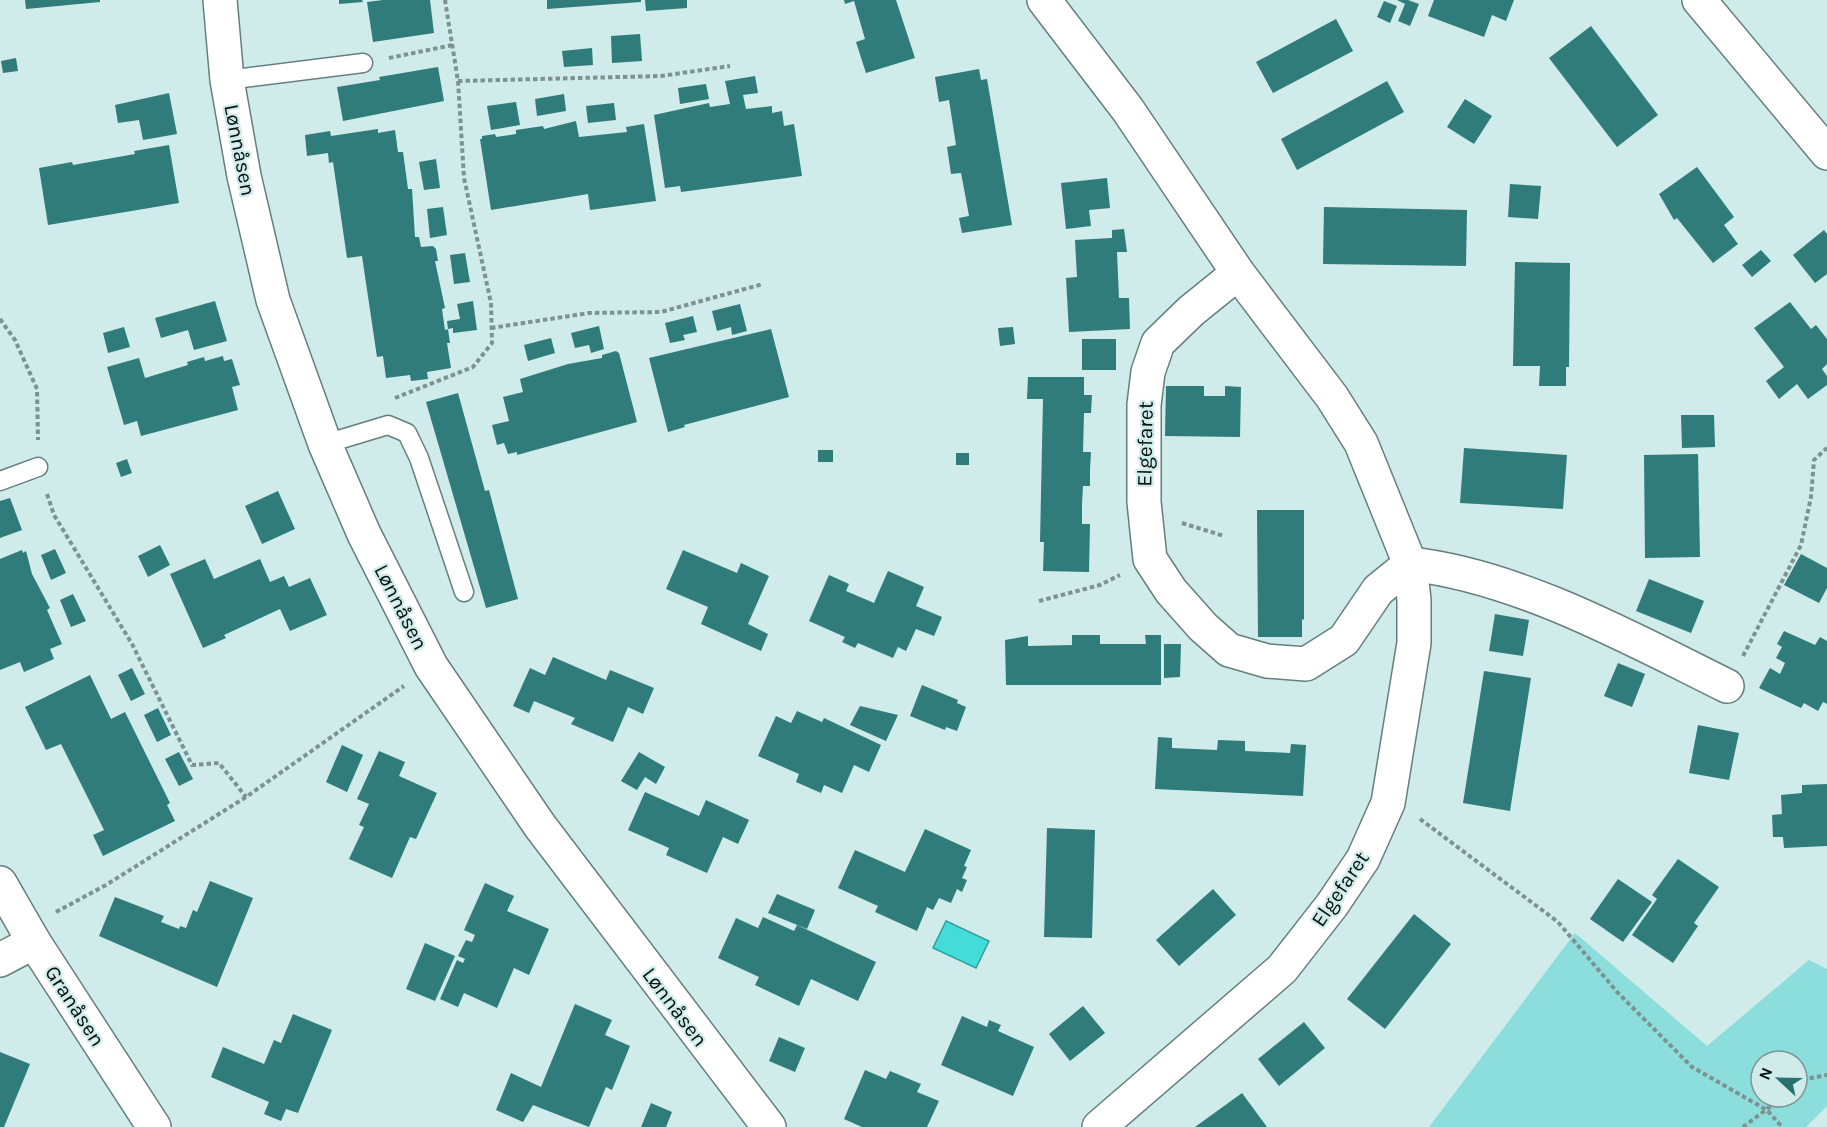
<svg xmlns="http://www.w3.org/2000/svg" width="1827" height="1127" font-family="Karla,sans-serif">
<rect width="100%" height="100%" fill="#cfebea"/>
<path fill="#8bdedb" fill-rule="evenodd" d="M1575,933L1707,1046L1809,960L1827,969V1106L1806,1127H1429ZM1761,1061H1797V1097H1761Z"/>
<polygon fill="#44dcd9" stroke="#329f9d" stroke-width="1.5" points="946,921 989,941 976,968 933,948"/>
<g fill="#2f7c7a">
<polygon points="25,0 100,0 100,2 26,9"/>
<polygon points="339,0 362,0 363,2 339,4"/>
<polygon points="383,0 430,0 434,33 373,42 367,2"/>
<polygon points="547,0 641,0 641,2 547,9"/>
<polygon points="645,0 687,0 687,8 646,11"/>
<polygon points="844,0 896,0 915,58 866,73 856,42 865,39 854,1 845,4"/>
<polygon points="1397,0 1408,0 1419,4 1410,26 1398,21 1405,4"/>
<polygon points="1434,0 1514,0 1506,21 1492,15 1484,37 1428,16"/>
<polygon points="1384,1 1397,6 1390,23 1377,17"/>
<polygon points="1336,19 1353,51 1273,93 1256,62"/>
<polygon points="1591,26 1658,115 1617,147 1549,58"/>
<polygon points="640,34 642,61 612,63 611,36"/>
<polygon points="592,48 593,65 564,67 562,51"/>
<polygon points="16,58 18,71 3,73 1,61"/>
<polygon points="438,67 444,101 343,121 337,87 380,80 379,77"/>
<polygon points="979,69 981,80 987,79 1012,225 962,233 959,218 969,216 965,194 961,173 951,174 947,147 956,145 949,100 939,102 935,77"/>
<polygon points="755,76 758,93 743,95 746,109 772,106 772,113 782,111 784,126 794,124 802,176 681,192 680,186 665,188 654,115 709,103 710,107 730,104 725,81"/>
<polygon points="1387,81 1404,112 1297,170 1281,139"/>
<polygon points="706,84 709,99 680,104 678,88"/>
<polygon points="169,93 177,134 143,140 139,120 118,123 115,105"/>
<polygon points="564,94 566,111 537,116 535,99"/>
<polygon points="1465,99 1492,116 1474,144 1447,127"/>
<polygon points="516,102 520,125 491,130 487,106"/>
<polygon points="614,103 616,120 588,123 586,106"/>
<polygon points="576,121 579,137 627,132 626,127 644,124 656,201 590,210 588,194 491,210 480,139 482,139 482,136 495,134 496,137 516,134 516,130 543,126 544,129"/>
<polygon points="378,129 378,133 395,130 398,152 403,152 408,189 412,189 415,237 419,237 421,247 433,246 436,249 438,261 435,261 445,308 442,309 445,330 448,329 450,343 447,343 451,368 427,372 428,379 411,381 410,375 386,378 383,356 377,357 362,256 347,258 333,162 329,163 328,153 307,156 305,135 330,131 331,136"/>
<polygon points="169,145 179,203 48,225 39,168 72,162 73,165 135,154 134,151"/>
<polygon points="436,159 440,188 424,190 419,162"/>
<polygon points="1697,167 1734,217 1724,225 1738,244 1713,263 1677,218 1674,220 1659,194"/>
<polygon points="1107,178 1110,208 1089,210 1091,226 1066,229 1061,183"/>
<polygon points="1510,184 1541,186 1538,219 1508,217"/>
<polygon points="443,207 447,235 430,238 427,209"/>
<polygon points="1324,207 1467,210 1466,266 1323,264"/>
<polygon points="1124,229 1127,252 1117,252 1119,298 1129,298 1130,329 1069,332 1066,278 1077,277 1075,240 1112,238 1112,230"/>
<polygon points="1824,230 1827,234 1827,274 1815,283 1793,255"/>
<polygon points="1761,250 1771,261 1752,277 1742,265"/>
<polygon points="465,253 470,282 454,284 450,255"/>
<polygon points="1515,262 1570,263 1569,367 1566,367 1566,386 1539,386 1540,366 1513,366"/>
<polygon points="215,301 227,341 194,350 188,330 161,338 155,318"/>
<polygon points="473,301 477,330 453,333 453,328 448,329 447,321 460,319 457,304"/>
<polygon points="1790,302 1811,329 1816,325 1827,339 1827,364 1822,369 1827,376 1827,385 1808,399 1797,384 1779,399 1766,381 1784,367 1754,328"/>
<polygon points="740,304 747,331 732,335 731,327 717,331 712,311"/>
<polygon points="693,316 697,332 683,335 685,340 670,343 665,323"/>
<polygon points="599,326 604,349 591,353 589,345 575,348 571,333"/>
<polygon points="124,327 130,347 108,353 103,333"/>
<polygon points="1013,327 1015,344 1000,346 998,328"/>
<polygon points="771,329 789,397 684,425 685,427 668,432 649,358"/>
<polygon points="551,338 555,353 528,361 524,345"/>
<rect x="1082" y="339" width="34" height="31"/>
<polygon points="616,351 619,353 637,422 517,455 517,452 508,454 504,443 497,445 492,425 509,421 503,397 523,392 520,379 568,364 602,358 602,355"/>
<polygon points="223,356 224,361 232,359 240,385 232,387 238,410 141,436 137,421 124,425 107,367 139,358 145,378 188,365 187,362 204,357 205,361"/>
<polygon points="1028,377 1084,377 1084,395 1092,395 1091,413 1084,413 1083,452 1091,452 1090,469 1090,486 1083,486 1082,504 1082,524 1090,524 1089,572 1043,571 1044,542 1040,542 1043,399 1027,399"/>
<polygon points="1166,386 1204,386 1204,396 1225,396 1225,386 1241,387 1240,437 1165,436"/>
<polygon points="458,393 485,491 489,490 518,599 486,608 426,402"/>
<polygon points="1681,415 1714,415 1715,447 1682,448"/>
<polygon points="1464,448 1567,455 1563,509 1460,503"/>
<rect x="818" y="450" width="15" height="12"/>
<rect x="956" y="453" width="13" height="12"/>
<polygon points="1698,454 1700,557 1645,558 1644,455"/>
<polygon points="127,459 132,473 121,477 116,463"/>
<polygon points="278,491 295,529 262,544 245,506"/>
<polygon points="10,498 22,530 0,538 0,501"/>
<polygon points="1257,510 1304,510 1304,620 1302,619 1302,637 1258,637"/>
<polygon points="160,545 170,565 148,577 138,556"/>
<polygon points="55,549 66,573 51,580 41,555"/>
<polygon points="22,550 23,553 26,551 32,574 50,608 47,610 62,644 50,649 54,659 24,672 20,662 0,670 0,559"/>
<polygon points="683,550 737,573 741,563 769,576 748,624 768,634 761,651 701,624 708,607 666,589"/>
<polygon points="1801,554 1827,568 1827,588 1819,603 1784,585"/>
<polygon points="205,559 214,579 260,559 270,582 284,576 289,587 310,578 327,615 290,631 280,609 224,635 226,638 203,648 170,574"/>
<polygon points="888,571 924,587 916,606 942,617 934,636 916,629 906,651 898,647 893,658 858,643 855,648 842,642 845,637 809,621 829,575 849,584 846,591 874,603"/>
<polygon points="1649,579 1704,601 1691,633 1636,611"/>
<polygon points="73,594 86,621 71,627 60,600"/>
<polygon points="1495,614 1529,620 1523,656 1489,651"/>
<polygon points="1784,631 1815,645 1820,637 1827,641 1827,704 1823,702 1818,711 1804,703 1801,708 1759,688 1770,668 1780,674 1785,663 1776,658 1782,647 1777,644"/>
<polygon points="1072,635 1100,635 1100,644 1146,644 1145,635 1161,635 1161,685 1006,685 1005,640 1028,636 1028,646 1072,645"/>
<polygon points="1164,644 1181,644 1180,677 1164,678"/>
<polygon points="553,657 606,680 610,670 654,688 643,714 628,707 613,742 571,724 575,718 534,701 529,713 513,706 530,668 545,675"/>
<polygon points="1618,663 1645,674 1632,707 1604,696"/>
<polygon points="132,668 145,694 131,701 118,675"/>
<polygon points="1484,671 1531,678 1510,811 1463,803"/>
<polygon points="90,675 111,719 125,712 170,803 167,805 175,821 103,856 93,835 104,830 61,744 46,750 25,707"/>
<polygon points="922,685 958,700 957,703 966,707 957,731 946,727 945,730 910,716"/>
<polygon points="860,706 898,715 886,741 850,725"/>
<polygon points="158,708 171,735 157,742 144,715"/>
<polygon points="797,711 822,722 824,718 881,745 869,772 854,765 842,793 824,785 821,793 796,782 799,774 758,756 776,716 791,723"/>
<polygon points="1698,725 1739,733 1729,780 1689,773"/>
<polygon points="1158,737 1172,738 1172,748 1217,750 1218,740 1245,741 1245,751 1290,753 1291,744 1306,745 1303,796 1155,789"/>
<polygon points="342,745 363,755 347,792 326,782"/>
<polygon points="379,751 405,762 399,776 437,793 416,839 410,837 392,878 349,859 364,827 359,825 369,804 357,799"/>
<polygon points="179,752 193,779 179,786 165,759"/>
<polygon points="639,752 665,767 656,784 645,777 637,790 621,781"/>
<polygon points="1827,784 1827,846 1784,848 1783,837 1773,837 1772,815 1782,814 1781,795 1802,793 1802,785"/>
<polygon points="645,792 699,816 706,800 749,820 738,844 723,837 707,873 666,855 669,848 628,830"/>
<polygon points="1047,828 1095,830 1092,938 1044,937"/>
<polygon points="925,829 971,850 964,866 967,867 962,878 967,880 962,892 957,889 951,903 939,898 933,910 927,907 917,931 875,912 878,906 838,888 855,850 905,872"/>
<polygon points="1678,859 1719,887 1694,923 1698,926 1673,963 1632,935 1657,899 1652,895"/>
<polygon points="1618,879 1652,902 1623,942 1590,919"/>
<polygon points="210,881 253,898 217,987 99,936 115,897 164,916 161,922 179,929 180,926 186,928 193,910 197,912"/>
<polygon points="485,883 514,896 507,911 549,929 529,975 514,968 497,1008 464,993 458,1007 440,999 457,960 463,963 465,959 458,956 466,940 472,942 475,935 464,930"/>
<polygon points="1213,889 1236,915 1179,966 1156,940"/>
<polygon points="777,894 815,910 807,929 768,913"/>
<polygon points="1414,914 1451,944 1385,1029 1347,999"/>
<polygon points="763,917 794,931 797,925 876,962 858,1001 811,979 799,1006 755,985 759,977 718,958 736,918 758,928"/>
<polygon points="425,943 455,956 435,1001 406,989"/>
<polygon points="575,1004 612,1020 605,1035 630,1046 612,1090 606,1087 589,1127 533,1105 523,1122 496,1110 511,1073 541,1087"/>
<polygon points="1083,1006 1105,1033 1070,1061 1049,1034"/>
<polygon points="293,1014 332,1030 298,1113 286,1109 281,1121 264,1114 269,1102 211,1077 223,1047 264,1064 274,1040 281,1043"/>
<polygon points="962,1016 987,1027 989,1020 1001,1025 998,1031 1034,1047 1013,1096 941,1065"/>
<polygon points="1304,1022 1325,1048 1279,1086 1258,1059"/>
<polygon points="779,1037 805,1048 795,1072 769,1061"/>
<polygon points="0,1052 30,1064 4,1127 0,1127"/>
<polygon points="865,1070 886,1079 890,1071 921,1084 917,1092 939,1101 927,1127 862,1127 844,1119"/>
<polygon points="1242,1093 1267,1127 1195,1127"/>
<polygon points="651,1103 672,1112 666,1127 641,1127"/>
</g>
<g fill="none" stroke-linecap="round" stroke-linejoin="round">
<g stroke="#667f7e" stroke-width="21">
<g id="service">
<polyline points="227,80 363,63"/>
<polyline points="325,444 388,425 407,433 419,458 464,592"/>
<polyline points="0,481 38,467"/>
</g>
</g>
<g stroke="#667f7e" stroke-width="36">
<g id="minor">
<polyline points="220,0 227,80 244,176 273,300 325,444 364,534 431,666 540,826 769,1127"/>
<polyline points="1044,0 1128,110 1238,273 1332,397 1361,443 1410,564 1414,600 1414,643 1388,803 1363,859 1332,905 1282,969 1099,1127"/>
<path d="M1238,273L1191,311L1158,343L1148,372L1144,405V502L1150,559L1171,591L1203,627L1229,650L1267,661L1306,664L1344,640L1378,590L1410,564C1518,576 1630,638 1727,686"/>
<polyline points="0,960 34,942"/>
</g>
</g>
<g stroke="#667f7e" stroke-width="36">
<g id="tertiary">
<polyline points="1699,0 1827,153"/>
<polyline points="0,883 34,942 154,1127"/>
</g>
</g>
<g stroke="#7d9291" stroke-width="4" stroke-dasharray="4.5 3" stroke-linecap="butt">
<polyline points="389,58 453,45"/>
<polyline points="458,81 661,76 730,66"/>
<polyline points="0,319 15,340 37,389 38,440"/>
<polyline points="491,328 589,313 661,312 763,284"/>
<polyline points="395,398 473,367 492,343 491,303 464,178 458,81 445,0"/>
<polyline points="47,494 54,515 132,644 192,765 219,763 246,797"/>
<polyline points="1182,523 1224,536"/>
<polyline points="1039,601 1100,585 1120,575"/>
<polyline points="1743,656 1801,545 1811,497 1814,460 1827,448"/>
<polyline points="1420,819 1558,922 1618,993 1692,1067 1767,1110 1782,1127"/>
<polyline points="56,912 106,885 246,797 404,686"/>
<polyline points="1797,1086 1806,1079 1827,1075"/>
<polyline points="1743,1127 1783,1097"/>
</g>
<use href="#service" stroke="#fff" stroke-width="18"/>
<use href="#minor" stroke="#fff" stroke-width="33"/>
<use href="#tertiary" stroke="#fff" stroke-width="33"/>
</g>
<g text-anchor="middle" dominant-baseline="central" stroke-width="4.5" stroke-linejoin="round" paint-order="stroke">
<g font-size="21" fill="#071111" stroke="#cfebea">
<text transform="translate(240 150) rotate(79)">Lønnåsen</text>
<text transform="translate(1145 444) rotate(-89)">Elgefaret</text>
<text transform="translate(401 607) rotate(63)">Lønnåsen</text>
<text transform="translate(1340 889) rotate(-56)">Elgefaret</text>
<text transform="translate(75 1006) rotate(57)">Granåsen</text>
<text transform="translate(675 1007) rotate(53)">Lønnåsen</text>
</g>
</g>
<g transform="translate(1779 1079) rotate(292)"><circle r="28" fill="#cfebea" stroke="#7f9493" stroke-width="1.5"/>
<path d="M0-4.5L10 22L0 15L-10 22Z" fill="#277270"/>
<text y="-9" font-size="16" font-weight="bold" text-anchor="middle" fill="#071111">N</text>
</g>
</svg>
